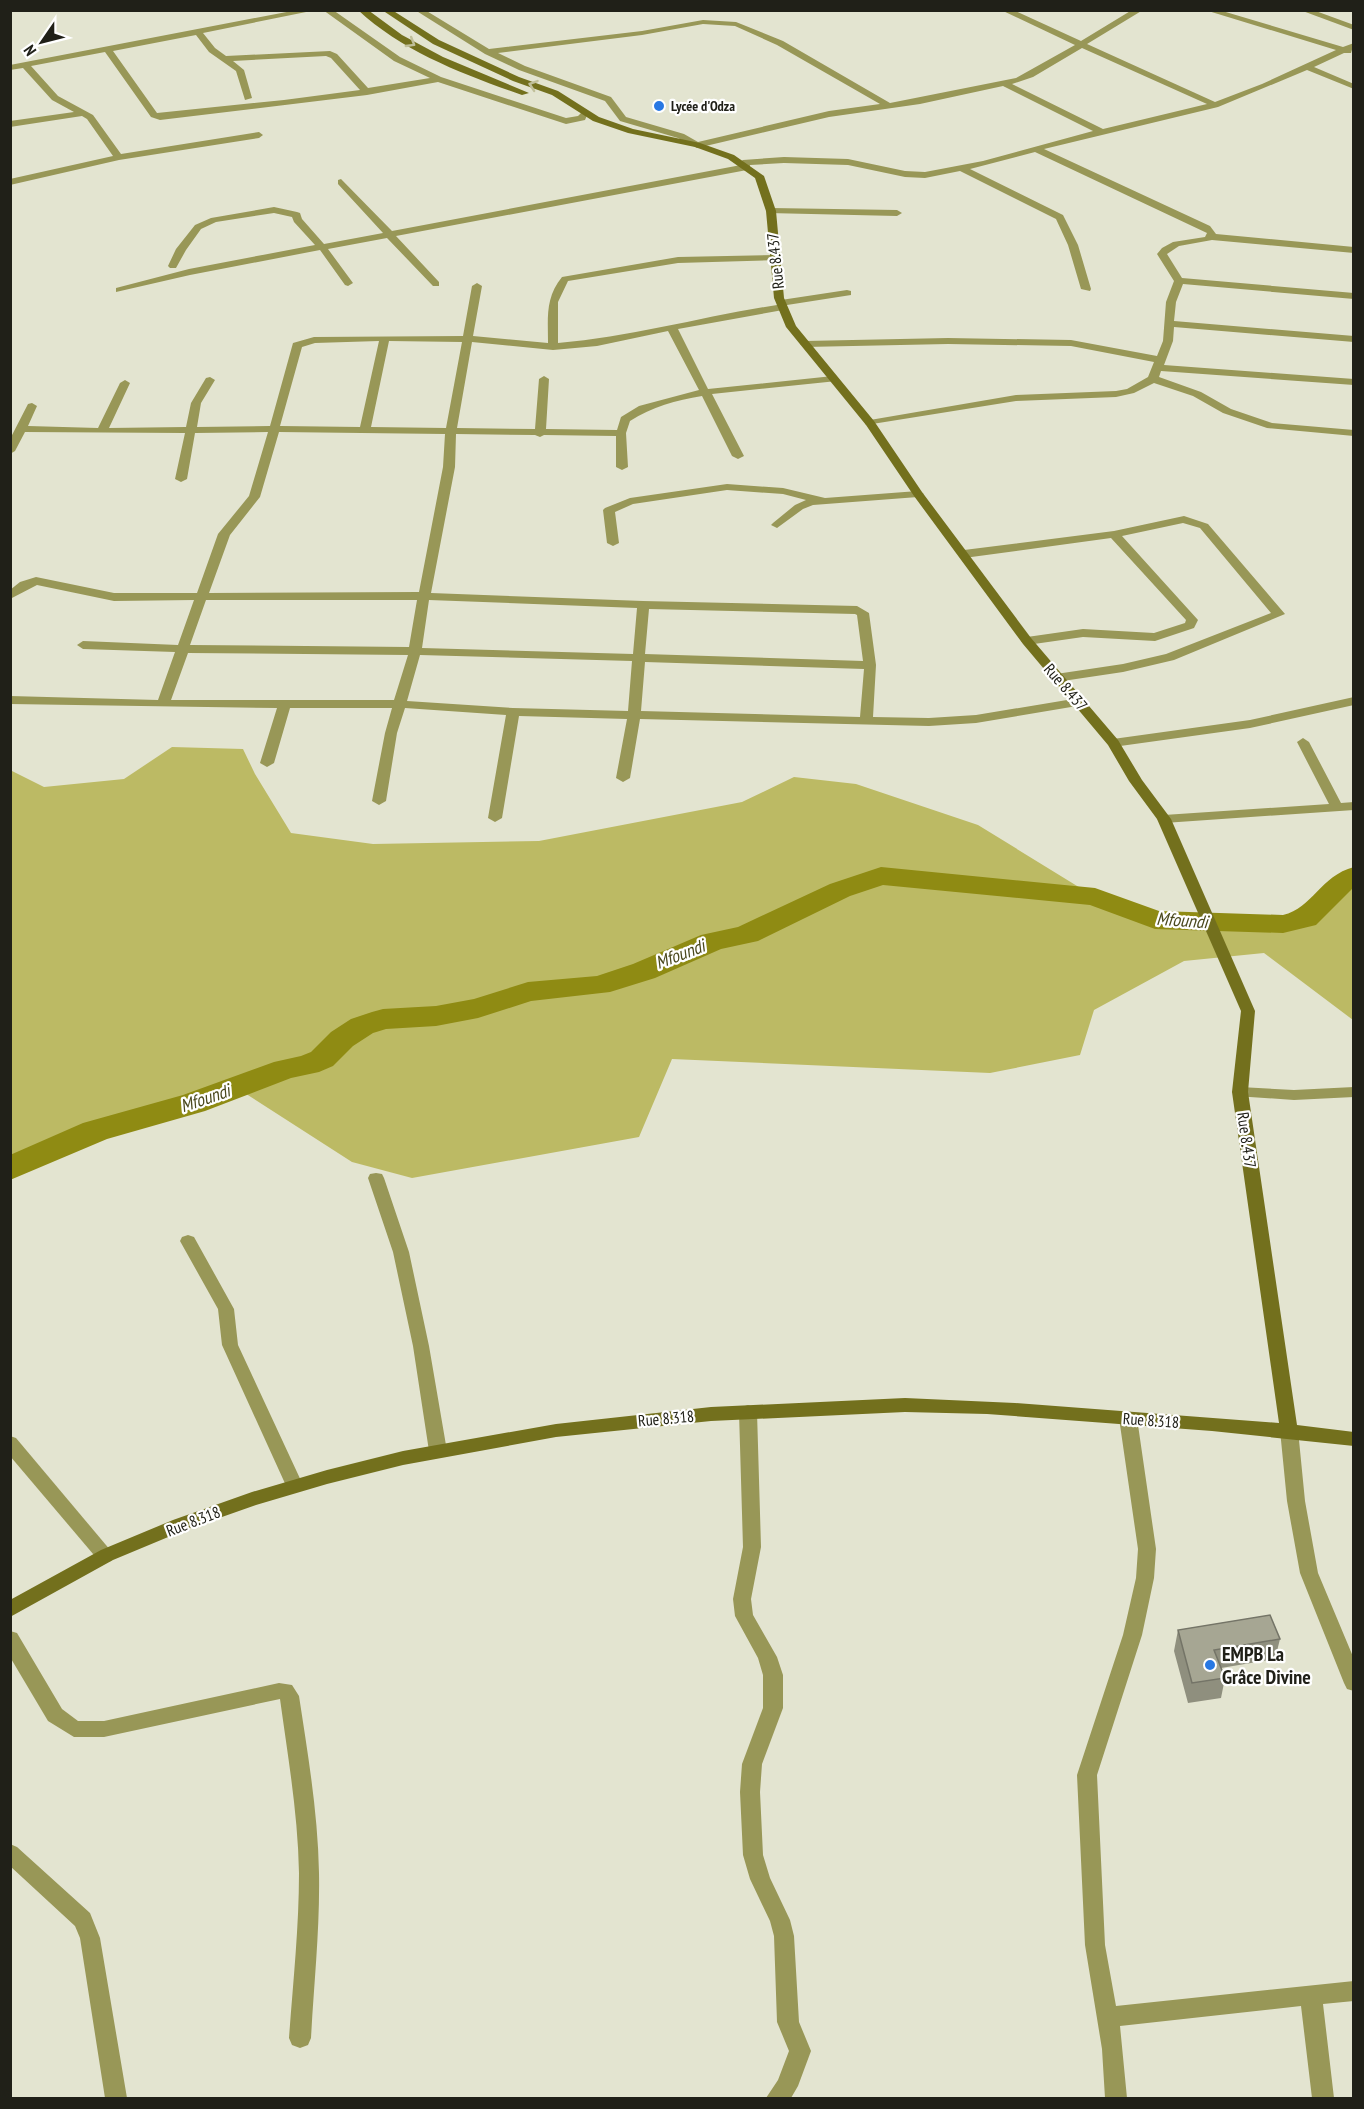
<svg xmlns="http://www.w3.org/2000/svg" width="1364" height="2109" font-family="'PT Sans Narrow',sans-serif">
<rect width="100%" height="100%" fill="#e3e4d0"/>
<path fill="#bcba64" d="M172,747L243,749L255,774L291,833L373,844L539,841L742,802L794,777L856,784L978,825L1095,897L1155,920L1283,924L1306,919L1343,881L1353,876V1020L1264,953L1184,961L1094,1010L1080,1055L990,1073L672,1059L639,1137L412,1178L352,1162L237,1088C160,1114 82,1131 11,1169L10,770L44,787L124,779Z"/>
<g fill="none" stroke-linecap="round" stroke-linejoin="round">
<path fill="#8f8b13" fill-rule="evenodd" d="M881,867L1095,888L1159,911L1283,915C1313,908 1320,876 1354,867V887L1316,925L1283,933L1155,929L1090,905L883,885L850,896L758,941L721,949L655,978L610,992L531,1001L478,1018L436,1026L386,1029L373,1033L353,1046L333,1066L319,1072L291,1078L205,1111L107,1139L10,1180V1155L83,1123L183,1095L274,1062L301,1056L311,1052L331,1032L351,1019L372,1012L383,1009L436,1006L474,999L528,982L597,976L633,964L701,935L738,927L830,884Z"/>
<g fill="#989757" fill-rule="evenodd">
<path d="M297,10H316L203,33L215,48L226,56L330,51L337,54L368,88L430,78L394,61L323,10H333L400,57L441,77L566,118L578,116L584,110L588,113L585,120L566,124L438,82L367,95L160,120L151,117L105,52L31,66L58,96L93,115L121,154L259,132L263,135L259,138L119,160L10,185V179L113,156L87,119L82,116L10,127V121L74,112L52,100L23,68L10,70V65ZM196,35L209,52L236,71L245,100L252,98L244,70L233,61L326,56L331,58L360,90L284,100L157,113L113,51Z"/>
<path d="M415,10H425L489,49L642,31L703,20L736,22L783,41L890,103L1016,78L1075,45L1001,10H1013L1081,41L1132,10H1143L1087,44L1215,102L1262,84L1336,50L1205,10H1219L1343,47L1354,43L1351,53H1344L1314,67L1354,84V89L1307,70L1218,107L1044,149L1210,226L1216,234L1354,247V253L1212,240L1179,246L1167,254L1182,278L1354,293V299L1183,284L1176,302L1174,321L1354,336V342L1174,327L1173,341L1164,365L1354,379V385L1161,371L1159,377L1201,392L1231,409L1272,423L1354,430V436L1267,428L1223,413L1193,396L1154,383L1134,393L1116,397L1016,401L866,425L865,423L870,420L1016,395L1116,391L1127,389L1148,377L1154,362L1071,346L948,344L805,347L800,344L805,341L948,338L1071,340L1157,356L1163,341L1166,302L1174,281L1157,254L1162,248L1173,242L1205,237L1207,233L1035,152L970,169L1063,215L1078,245L1091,289L1090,291L1081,289L1068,245L1056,219L960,171L925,178L905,177L848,165L784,163L750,165V169L747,170L396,236L439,282V286H433L387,238L328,249L353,283L348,286L345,285L320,250L190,275L116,292V288L189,269L315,245L294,222L292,217L274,213L216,222L201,229L186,250L176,268H170L168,266L176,249L195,225L211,218L274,207L297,212L300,213L302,219L324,244L383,233L338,184V180L341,179L392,231L741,165L738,163L743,160L784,157L848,159L905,171L925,172L983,161L1093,131L1003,86L920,104L829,117L697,148L678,138L620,121L605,101L519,70L485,54ZM703,24L735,26L777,45L880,104L829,111L698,142L684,134L626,117L611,97L525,66L498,53L642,35ZM1082,48L1207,104L1103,129L1012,84L1033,77Z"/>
<polygon points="1300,10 1313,10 1354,25 1354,30"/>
<polygon points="771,208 897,210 902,213 897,216 768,213 766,211"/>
<path d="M775,255L778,256V260L678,263L568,281L558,302V343C632,337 704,316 777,305V301L781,300L847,290L851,291V295L787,305V309L783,310L678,329L708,389L833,376L838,379L837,381L712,394L744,456L738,459L732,456L702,396C676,400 652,407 630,421L626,433L628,467L622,470L616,467V436L544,435L540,437L535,435L456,434L455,467L431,593L643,601L857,606L869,613L876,665L873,717L929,718L976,715L1079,698L1083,699L1085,702L1083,705L976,723L929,726L640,719L630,778L623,782L616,778L627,719L519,716L502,818L495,822L488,818L506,715L405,708L397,733L386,801L379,805L372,801L385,733L392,708H290L274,763L267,767L260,763L277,708L10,704V696L158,700L175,652L83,649L77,645L83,641L178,645L194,600L114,601L37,585L10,599V590L20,582L36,577L114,593H197L218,534L249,496L268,432L195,433L187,479L181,482L175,479L185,433L25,432L15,451L10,454V439L28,404L32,403L37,406L28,426L98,428L120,383L125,380L130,383L109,428L186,427L191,403L206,378L210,377L215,380L201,403L197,427L270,426L293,343L314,337L463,336L472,286L477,283L482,286L473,336L548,343C548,318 545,298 562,277L678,257ZM668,331L699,390L639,406L621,417L617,430L546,429L549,379L544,376L539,379L535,429L457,428L472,342L553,350L597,346ZM379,341L360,427L280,426L302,347L315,343ZM389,341L462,342L446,428L371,427ZM279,432L445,434L443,467L419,592L209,593L230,535L260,497ZM206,600H417L409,647L190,645ZM429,600L637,608L633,654L422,648ZM649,609L855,614L857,615L863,661L645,654ZM188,653L408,655L394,700H171ZM420,655L632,661L628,711L513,708L407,701ZM645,662L864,669L860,717L641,711Z"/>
<polygon points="727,484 783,488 825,498 918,491 924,494 918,497 813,505 803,509 777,528 771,525 773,523 795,505 806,500 783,494 727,490 633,504 615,512 619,543 613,546 607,543 603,510 605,508 630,498"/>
<polygon points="1184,516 1208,524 1285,614 1174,660 1123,672 1056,682 1050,678 1056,674 1123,664 1166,654 1271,613 1200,528 1183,523 1122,536 1198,620 1194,628 1155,641 1083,637 1027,645 1021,641 1027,637 1083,629 1154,633 1185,623 1186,620 1111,538 964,558 958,554 964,550 1114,531"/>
<polygon points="1354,697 1354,705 1250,728 1113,747 1107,743 1113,739 1250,720"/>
<polygon points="1303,738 1309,742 1341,803 1354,802 1354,810 1164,823 1157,819 1164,815 1329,804 1297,742"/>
<polygon points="1240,1087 1294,1090 1354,1087 1354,1097 1294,1100 1235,1096 1232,1092 1235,1088"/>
<polygon points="376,1173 382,1174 384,1178 409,1252 429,1346 447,1451 444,1456 438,1458 432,1456 429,1451 413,1346 393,1252 368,1178 370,1174"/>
<polygon points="188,1235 194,1237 234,1309 238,1345 303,1485 300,1490 294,1492 288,1490 222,1345 218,1309 180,1241 182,1237"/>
<polygon points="748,1405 754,1407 757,1412 761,1547 751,1599 753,1615 777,1657 783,1675 783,1708 762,1764 760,1792 763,1855 770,1878 790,1920 794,1936 799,2022 811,2051 798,2086 791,2098 766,2098 778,2080 789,2051 777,2022 774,1936 770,1921 750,1879 743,1855 740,1792 742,1764 763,1708 763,1675 758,1658 735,1616 733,1599 743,1547 739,1412 742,1407"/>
<polygon points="1128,1411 1134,1413 1137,1418 1156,1549 1154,1578 1142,1635 1097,1775 1105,1945 1116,2006 1354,1981 1354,2001 1323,2004 1334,2098 1312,2098 1301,2006 1120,2026 1127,2098 1105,2098 1102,2049 1085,1945 1077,1775 1123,1635 1136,1578 1138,1549 1119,1418 1122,1413"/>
<polygon points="1289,1423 1295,1425 1298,1430 1305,1501 1318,1573 1354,1659 1354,1691 1347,1689 1344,1683 1300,1573 1287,1501 1280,1430 1283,1425"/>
<polygon points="10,1436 16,1438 111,1551 114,1556 111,1561 105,1563 99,1561 10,1456"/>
<path d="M10,1631L17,1633L62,1709L78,1721H104L279,1683L292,1685L299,1696C308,1755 318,1814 319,1873C320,1928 314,1983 311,2038L308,2045L300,2048L292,2045L289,2038C293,1983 299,1928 299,1873C298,1815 288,1757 280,1699L104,1737H74L48,1721L10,1657Z"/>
<polygon points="10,1844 17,1847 90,1913 100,1938 127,2098 105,2098 80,1938 75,1926 10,1866"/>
</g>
<g fill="#73701d" fill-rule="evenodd">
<path d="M358,10H368L402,35L443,57L529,93L522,95C465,75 403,52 358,10Z"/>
<polygon points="382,10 392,10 439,40 519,77 558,91 599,117 633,129 700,143 734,155 764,176 776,211 784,298 796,326 874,421 922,492 1031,638 1118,740 1142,780 1171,819 1255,1011 1248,1092 1297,1425 1354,1432 1354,1446 1212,1431 987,1414 905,1412 711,1421 556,1437 403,1465 327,1484 256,1505 185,1530 113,1560 10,1617 10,1600 101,1550 173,1520 252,1492 327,1470 403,1451 556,1424 711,1407 905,1398 1015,1403 1279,1423 1232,1092 1241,1011 1157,819 1129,781 1108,745 1023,644 914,496 866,425 786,327 774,298 766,211 755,178 728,159 695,147 628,133 593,121 552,95 513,81 433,44"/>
</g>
</g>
<polygon fill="#8f8f7e" points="1178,1630 1280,1639 1275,1659 1221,1668 1225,1678 1221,1698 1188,1703 1174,1651"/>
<polygon fill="#a6a693" stroke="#747467" stroke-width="1.5" points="1270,1615 1280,1639 1214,1650 1225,1678 1192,1683 1178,1630"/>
<defs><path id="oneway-chevron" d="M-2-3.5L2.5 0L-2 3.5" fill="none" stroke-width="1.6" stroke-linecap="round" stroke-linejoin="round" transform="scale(1.5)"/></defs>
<g stroke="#c0bf99">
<use href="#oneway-chevron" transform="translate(411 43) rotate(31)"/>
<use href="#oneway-chevron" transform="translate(533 85) rotate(-161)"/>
</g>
<g fill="#2878e3" stroke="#fff" stroke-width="2">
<circle cx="659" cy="106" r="6"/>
<circle cx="1210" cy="1665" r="6"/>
</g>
<g text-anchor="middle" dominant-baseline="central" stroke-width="4.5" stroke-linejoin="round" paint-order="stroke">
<g font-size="14" font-weight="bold" fill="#202018" stroke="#fff" text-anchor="start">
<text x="671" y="106">Lycée d'Odza</text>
</g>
<g font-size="16" fill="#202018" stroke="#fff">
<text transform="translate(775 261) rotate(-96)">Rue 8.437</text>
<text transform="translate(1066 687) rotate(49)">Rue 8.437</text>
<text transform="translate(1247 1140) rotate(82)">Rue 8.437</text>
<text transform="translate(666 1418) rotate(-5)">Rue 8.318</text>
<text transform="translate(1151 1420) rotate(4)">Rue 8.318</text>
<text transform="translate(193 1521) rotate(-21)">Rue 8.318</text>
</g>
<g font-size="18" font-style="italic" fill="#4a481d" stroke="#fff">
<text transform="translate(1182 920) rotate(4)">Mfoundi</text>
<text transform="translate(680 954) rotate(-21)">Mfoundi</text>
<text transform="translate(205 1098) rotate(-19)">Mfoundi</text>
</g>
<g font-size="20" font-weight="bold" fill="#202018" stroke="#fff" text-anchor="start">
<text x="1222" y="1654">EMPB La<tspan x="1222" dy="23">Grâce Divine</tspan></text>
</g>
</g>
<rect width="1364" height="2109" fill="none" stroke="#202018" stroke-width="24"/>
<g transform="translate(42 42) rotate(235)" stroke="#ffffff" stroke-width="4.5" paint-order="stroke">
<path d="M0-4.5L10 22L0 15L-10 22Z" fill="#202018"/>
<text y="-9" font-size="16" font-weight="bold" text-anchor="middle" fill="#202018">N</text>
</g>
</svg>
